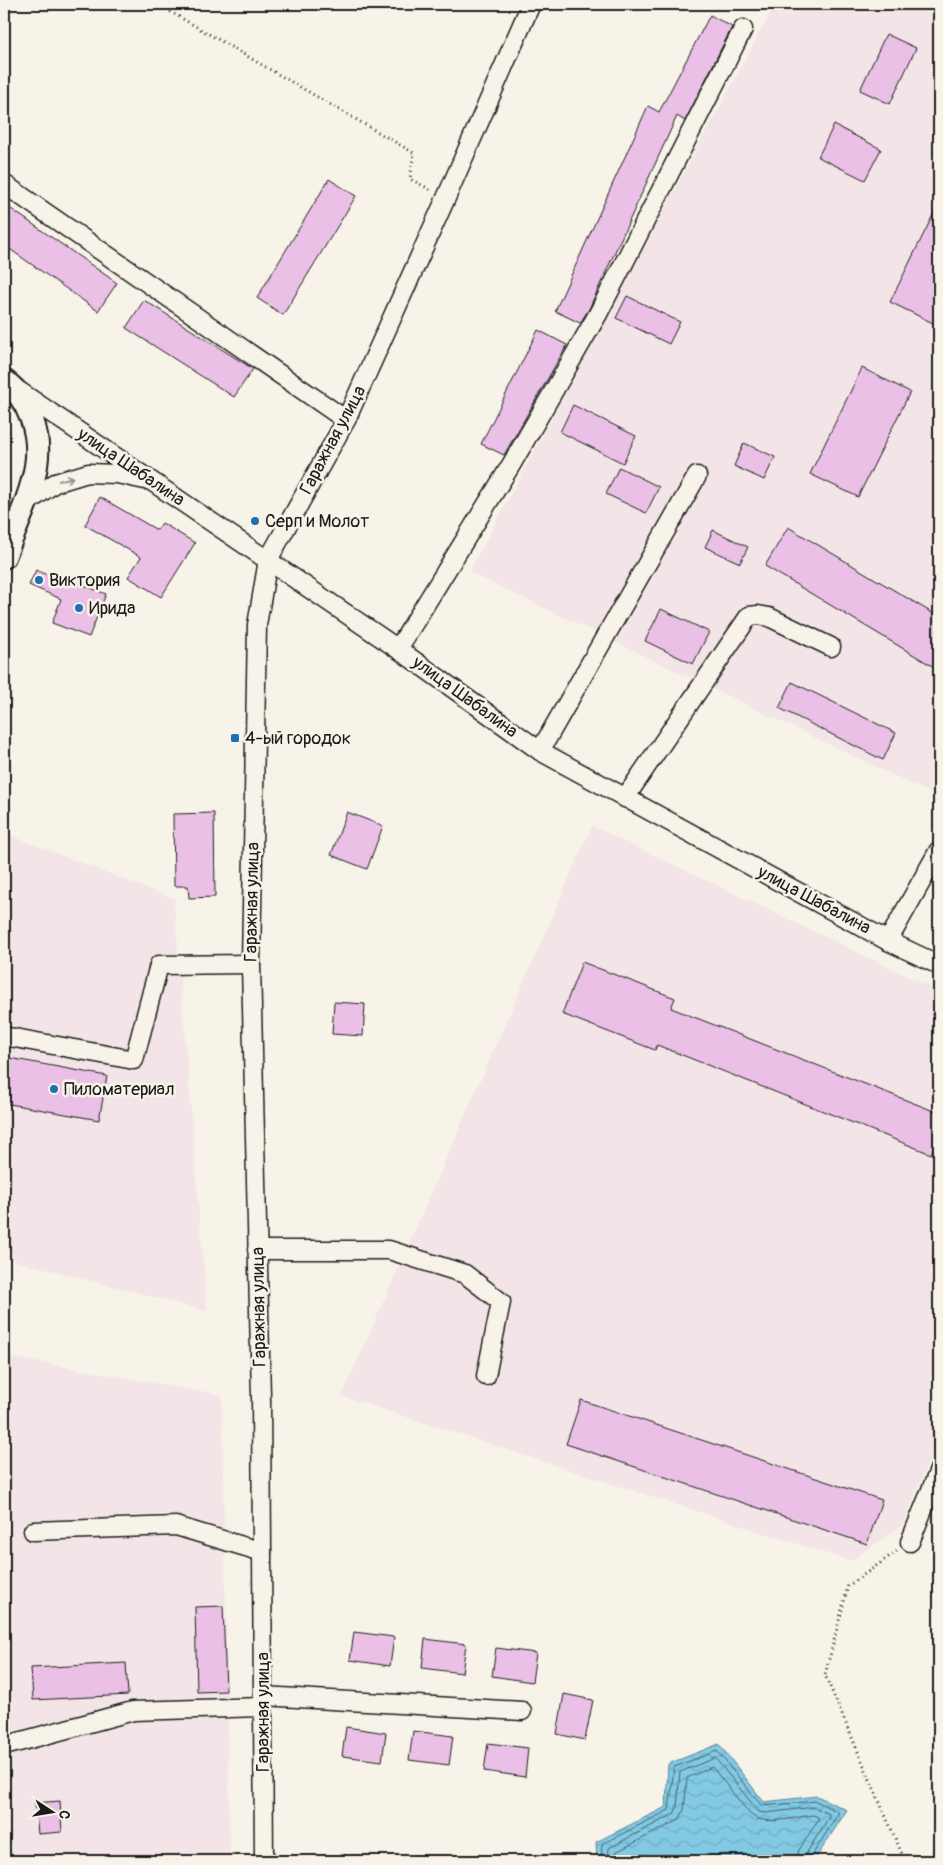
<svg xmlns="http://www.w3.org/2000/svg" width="943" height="1865" font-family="Pangolin,sans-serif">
<defs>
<pattern id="water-waves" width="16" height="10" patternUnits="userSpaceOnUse" patternTransform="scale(1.25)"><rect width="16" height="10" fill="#82c9e3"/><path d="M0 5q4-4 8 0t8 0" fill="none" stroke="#70acc2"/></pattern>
</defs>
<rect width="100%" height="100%" fill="#f7f3e8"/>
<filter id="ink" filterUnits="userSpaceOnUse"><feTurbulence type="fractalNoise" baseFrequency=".02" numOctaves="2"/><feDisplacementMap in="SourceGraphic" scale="10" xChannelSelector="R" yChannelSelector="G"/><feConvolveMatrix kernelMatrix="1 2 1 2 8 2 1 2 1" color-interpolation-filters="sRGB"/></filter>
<g filter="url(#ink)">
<g fill="#f3e4e7">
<polygon points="775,4 939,4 939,797 469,572"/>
<polygon points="592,826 939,991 939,1435 903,1525 850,1561 342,1396"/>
<polygon points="4,833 174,899 207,1311 4,1258"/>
<polygon points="4,1356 222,1395 230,1861 4,1861"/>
</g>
<polygon fill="url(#water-waves)" stroke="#598493" points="719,1744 764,1802 817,1796 847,1810 814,1861 597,1861 596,1842 666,1807 668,1764"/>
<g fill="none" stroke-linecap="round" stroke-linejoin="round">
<g stroke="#45616c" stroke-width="1">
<polyline points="601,1861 602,1844 669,1810 674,1767 717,1751 762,1806 816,1801 838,1812 838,1814 811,1857 810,1861"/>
<polyline points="608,1861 609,1848 674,1814 677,1807 680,1772 715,1758 759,1812 766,1813 814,1807 829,1814 829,1817 806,1854 804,1861"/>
<path d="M615,1861L616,1852L679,1820L684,1810L687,1778L712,1767L750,1814C763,1827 796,1817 813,1815L818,1817V1820L799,1850L796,1861"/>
</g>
</g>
<g fill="#eac0e6" stroke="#1c1c1c">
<polygon points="710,15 732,27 685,121 677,116 589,309 580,323 555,311 648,106 659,112"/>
<polygon points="886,34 916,48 890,104 860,90"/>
<polygon points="834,125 881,149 865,180 818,157"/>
<polygon points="329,179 356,196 283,315 257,298"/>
<polygon points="939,203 939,326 890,302"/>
<polygon points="4,204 117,283 98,311 4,245"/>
<polygon points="627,296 680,322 669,344 616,318"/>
<polygon points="144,300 253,369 234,397 126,328"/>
<polygon points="538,330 567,345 504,455 481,444"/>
<polygon points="862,368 910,392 858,497 810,474"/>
<polygon points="573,405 636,436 623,463 560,432"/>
<polygon points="744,443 775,457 764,480 734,466"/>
<polygon points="619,467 659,487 646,513 606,494"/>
<polygon points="100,497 157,530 162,523 195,543 161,597 128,577 141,557 85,525"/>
<polygon points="788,527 939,617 939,670 765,566"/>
<polygon points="713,530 748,547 740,563 705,547"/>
<polygon points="36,570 66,583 68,579 106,594 89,637 52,623 61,599 29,585"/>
<polygon points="661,609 709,632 693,664 645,641"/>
<polygon points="792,682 896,733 883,760 779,708"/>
<polygon points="347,812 383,826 367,869 331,855"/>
<polygon points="214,813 215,897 189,898 188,886 174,886 173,814"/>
<polygon points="582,962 675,998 671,1008 939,1113 939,1132 931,1154 657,1045 655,1050 562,1014"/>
<polygon points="334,1002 365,1004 363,1036 332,1034"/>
<polygon points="4,1057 107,1076 99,1120 4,1103"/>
<polygon points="581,1400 882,1500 867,1544 566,1444"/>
<polygon points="223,1606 226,1691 197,1692 195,1607"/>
<polygon points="354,1632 394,1637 390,1666 350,1660"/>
<polygon points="425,1639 466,1644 462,1673 422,1668"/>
<polygon points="496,1648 536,1653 532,1682 492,1676"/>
<polygon points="126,1663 128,1695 33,1700 31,1668"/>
<polygon points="564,1694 593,1700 585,1740 557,1734"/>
<polygon points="346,1727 386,1733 382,1761 342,1756"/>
<polygon points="413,1731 453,1736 449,1765 409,1760"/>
<polygon points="488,1743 528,1748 525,1777 484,1771"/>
<polygon points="60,1801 62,1832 38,1834 35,1803"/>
</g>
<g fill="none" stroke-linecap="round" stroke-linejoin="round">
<g stroke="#1c1c1c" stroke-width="21">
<g id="minor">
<polyline points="4,184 346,420"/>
<polyline points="19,391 398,649 540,751 888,941 939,965"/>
<polyline points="25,504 55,483 88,473 117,474 145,480"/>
<polyline points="398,649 511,465 598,314 743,29"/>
<polyline points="540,751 697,476"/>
<polyline points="625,798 749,616 758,615 769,617 831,647"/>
<polyline points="888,941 939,850"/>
<polyline points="4,1036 134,1060 159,965 251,964"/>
<polyline points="257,1250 389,1250 465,1274 501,1302 486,1376"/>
<polyline points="33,1531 176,1526 262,1552"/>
<polyline points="910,1542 939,1470"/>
<polyline points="263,1696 522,1711"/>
<polyline points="4,1746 133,1711 263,1707"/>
<polyline points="264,1861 261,1397 251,964 257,625 268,560 346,420 446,198 531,4"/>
</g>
</g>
<g stroke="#1c1c1c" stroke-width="26">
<path id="major" d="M4,381C30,399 41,435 36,466C31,497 15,528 4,557"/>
</g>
<g stroke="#1c1c1c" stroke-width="3" stroke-dasharray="1 4" stroke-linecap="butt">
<polyline points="157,4 414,153 410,179 433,191"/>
<polyline points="897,1551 848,1586 825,1675 905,1861"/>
</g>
<use href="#minor" stroke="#f7f3e8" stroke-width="18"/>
<use href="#major" stroke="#f7f3e8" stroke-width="22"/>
</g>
<defs><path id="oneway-shaft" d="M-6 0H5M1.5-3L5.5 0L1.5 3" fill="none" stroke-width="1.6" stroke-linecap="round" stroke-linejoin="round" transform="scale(1.25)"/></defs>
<use stroke="#94928c" href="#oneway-shaft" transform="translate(66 479) rotate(-16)"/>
</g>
<g fill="#1f6fb2" stroke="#f7f3e8" stroke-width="2">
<circle cx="255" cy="521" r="5"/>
<circle cx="39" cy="580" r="5"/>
<circle cx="79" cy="608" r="5"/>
<rect x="230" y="733" width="10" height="10" rx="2.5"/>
<circle cx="54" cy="1089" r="5"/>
</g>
<g text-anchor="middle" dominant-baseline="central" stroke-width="5" stroke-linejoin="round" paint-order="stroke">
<g font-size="18" fill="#1c1c1c" stroke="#f7f3e8">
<text transform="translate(333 440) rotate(-62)">Гаражная улица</text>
<text transform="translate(131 467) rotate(34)">улица Шабалина</text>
<text transform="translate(465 697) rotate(36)">улица Шабалина</text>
<text transform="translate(814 900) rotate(28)">улица Шабалина</text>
<text transform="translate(252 902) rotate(-89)">Гаражная улица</text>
<text transform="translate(259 1307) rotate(-91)">Гаражная улица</text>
<text transform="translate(263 1712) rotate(-90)">Гаражная улица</text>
</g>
<g font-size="18" fill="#1c1c1c" stroke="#f7f3e8" text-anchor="start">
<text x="265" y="521">Серп и Молот</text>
<text x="49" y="580">Виктория</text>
<text x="89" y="608">Ирида</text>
<text x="245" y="738">4-ый городок</text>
<text x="64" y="1089">Пиломатериал</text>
</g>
</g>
<rect width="943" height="1865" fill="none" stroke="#f7f3e8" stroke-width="20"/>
<rect x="10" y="10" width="923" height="1845" fill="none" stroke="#1c1c1c" stroke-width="2" filter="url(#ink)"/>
<g transform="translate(52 1812) rotate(102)" stroke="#f7f3e8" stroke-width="4" paint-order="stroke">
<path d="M0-4L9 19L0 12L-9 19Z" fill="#1c1c1c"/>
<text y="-8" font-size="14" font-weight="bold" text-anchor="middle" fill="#1c1c1c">С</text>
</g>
</svg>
